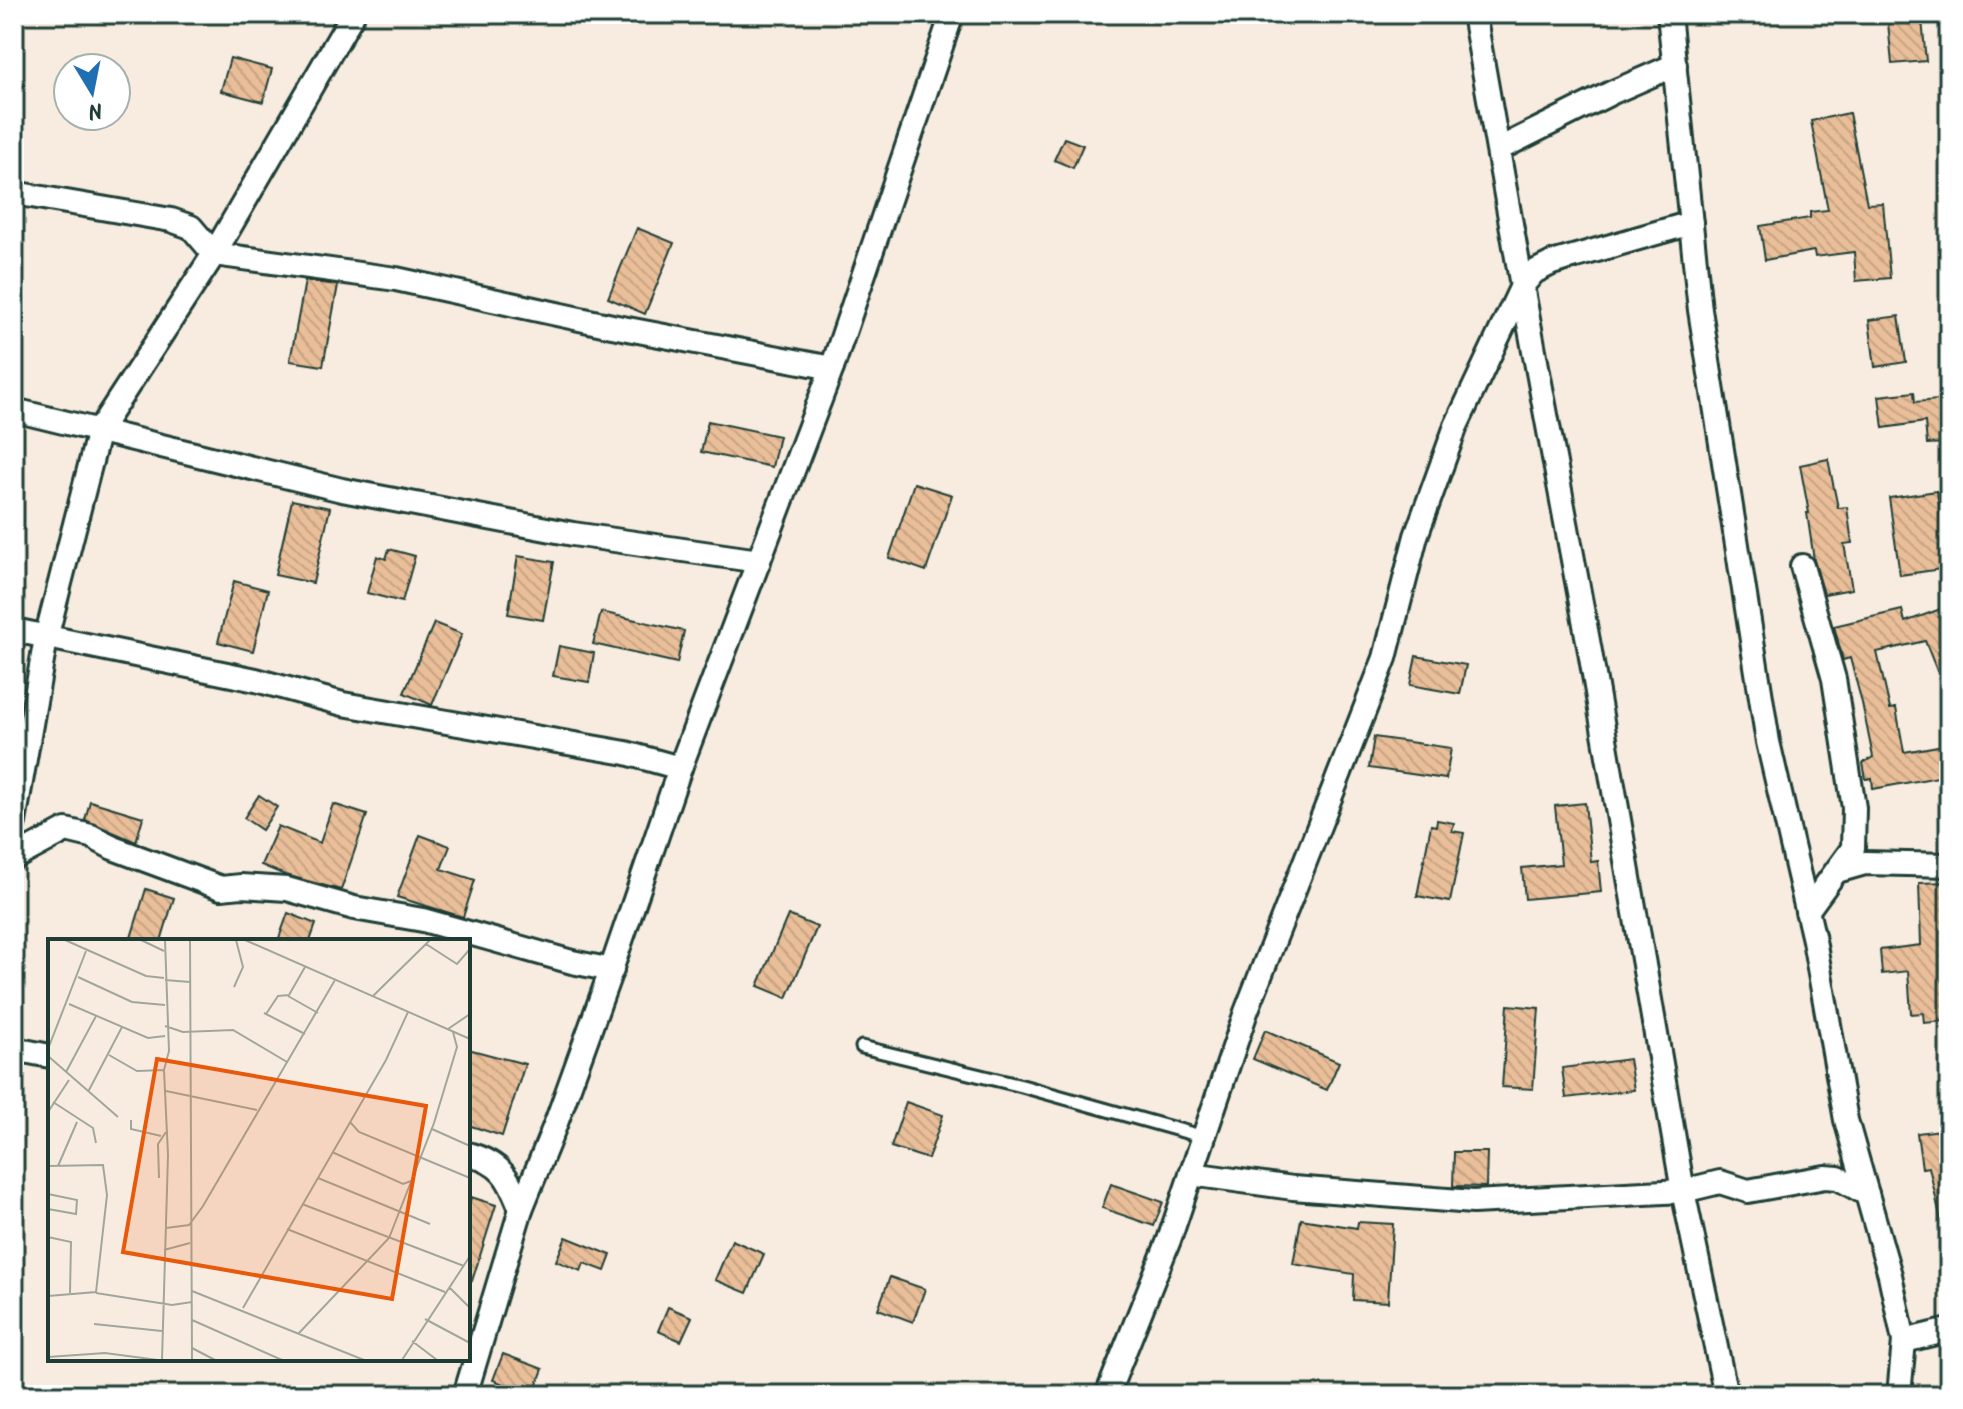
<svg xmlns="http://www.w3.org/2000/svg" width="1963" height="1409" font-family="Kalam,sans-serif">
<defs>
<pattern id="building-back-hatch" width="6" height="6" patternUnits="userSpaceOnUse" patternTransform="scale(2)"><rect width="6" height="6" fill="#e9be99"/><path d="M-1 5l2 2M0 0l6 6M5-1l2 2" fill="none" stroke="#c7a484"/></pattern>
</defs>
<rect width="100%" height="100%" fill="#f8ece0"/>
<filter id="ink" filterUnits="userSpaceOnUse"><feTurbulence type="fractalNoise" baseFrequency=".0125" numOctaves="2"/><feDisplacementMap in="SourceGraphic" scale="16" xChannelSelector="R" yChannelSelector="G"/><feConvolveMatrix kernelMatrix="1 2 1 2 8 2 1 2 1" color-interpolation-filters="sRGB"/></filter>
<g filter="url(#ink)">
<g fill="url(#building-back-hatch)" stroke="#1f3d34" stroke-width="2">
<polygon points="1922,20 1926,61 1892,64 1888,23"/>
<polygon points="230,58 272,69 263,102 221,91"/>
<polygon points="1849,113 1867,204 1883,203 1890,278 1856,281 1854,252 1815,257 1814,251 1765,260 1760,226 1810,218 1810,212 1828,210 1811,121"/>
<polygon points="1064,138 1083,145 1073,168 1054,160"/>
<polygon points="637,228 674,243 645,314 608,298"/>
<polygon points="305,281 338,285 323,366 290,361"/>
<polygon points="1899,316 1906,362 1875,367 1869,320"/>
<polygon points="1914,392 1915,402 1949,399 1949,443 1927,444 1925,422 1883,428 1879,396"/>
<polygon points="708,421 779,436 772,467 701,452"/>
<polygon points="1828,459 1838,508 1847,507 1852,543 1844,544 1852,589 1824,594 1814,560 1807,513 1809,513 1800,465"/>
<polygon points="914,483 952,495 926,571 889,558"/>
<polygon points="1937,491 1948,568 1900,575 1889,498"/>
<polygon points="292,500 330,508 313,583 275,575"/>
<polygon points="389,549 415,556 402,602 367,593 377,556 386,559"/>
<polygon points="518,556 554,562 543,620 508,614"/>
<polygon points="234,581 268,590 253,651 218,642"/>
<polygon points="1949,606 1949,667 1937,671 1925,641 1877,652 1890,709 1896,708 1904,752 1949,744 1949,775 1873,789 1872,778 1866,779 1863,763 1873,757 1862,703 1850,658 1843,660 1834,626 1902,610 1905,622"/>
<polygon points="601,612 684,631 677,663 593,644"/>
<polygon points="434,623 462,634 432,705 404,693"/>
<polygon points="559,646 594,653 589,682 553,676"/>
<polygon points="1416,656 1466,665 1460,694 1410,685"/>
<polygon points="1374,737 1451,748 1446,779 1369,768"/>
<polygon points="259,795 277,807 262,830 244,818"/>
<polygon points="90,801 143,817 136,842 85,820"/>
<polygon points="1585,803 1591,862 1598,861 1601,892 1525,899 1522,868 1561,864 1555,806"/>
<polygon points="333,804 367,815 341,890 285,875 261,865 278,826 320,843"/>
<polygon points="1437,820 1454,823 1452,831 1464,833 1450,902 1417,896 1431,825 1436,826"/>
<polygon points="420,835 450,846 441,869 475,880 463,917 397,897"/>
<polygon points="1949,882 1949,1014 1944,1014 1945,1021 1924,1023 1923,1013 1911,1014 1908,971 1882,974 1880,950 1921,945 1919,883"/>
<polygon points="146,889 174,898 161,941 130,941"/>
<polygon points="288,913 316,924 310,941 278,941"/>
<polygon points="788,915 817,927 787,998 758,986"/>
<polygon points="1508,1005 1539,1008 1533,1089 1502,1087"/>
<polygon points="1265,1030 1339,1062 1327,1090 1253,1059"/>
<polygon points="468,1049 525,1064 502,1136 468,1125"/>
<polygon points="1629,1059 1634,1090 1566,1098 1562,1068"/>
<polygon points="906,1102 943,1115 928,1159 891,1147"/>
<polygon points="1949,1129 1949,1224 1942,1225 1929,1167 1922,1168 1917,1133"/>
<polygon points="1454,1152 1487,1152 1486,1187 1453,1186"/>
<polygon points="1111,1184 1163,1202 1154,1226 1102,1208"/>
<polygon points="471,1197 496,1205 472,1281 468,1281 468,1209"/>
<polygon points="1301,1219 1357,1228 1358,1222 1393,1224 1388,1302 1353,1300 1354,1274 1293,1264"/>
<polygon points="566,1237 611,1255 605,1271 584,1263 581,1271 556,1261"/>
<polygon points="732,1240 764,1254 747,1293 715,1280"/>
<polygon points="890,1277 925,1289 913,1322 878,1309"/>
<polygon points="668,1307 692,1317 681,1341 658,1331"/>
<polygon points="503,1354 543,1369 533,1395 493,1380"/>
</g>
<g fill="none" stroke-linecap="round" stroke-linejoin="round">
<g stroke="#1f3d34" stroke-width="17">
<polyline id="lane" points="862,1047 1022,1086 1204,1137"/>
</g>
<g stroke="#1f3d34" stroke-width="28">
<g id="street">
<polyline points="1474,14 1522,286 1589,646 1683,1191 1726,1395"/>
<polyline points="1669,14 1700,310 1768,742 1814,940 1846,1120 1890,1275 1904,1341 1899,1395"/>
<polyline points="1499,149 1613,92 1675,65"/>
<polyline points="14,193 171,220 191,227 214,254 396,279 612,326 832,368"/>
<polyline points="14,410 342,490 573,534 759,561"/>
<polyline points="1802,566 1834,679 1854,808 1853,848 1807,911"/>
<polyline points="14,630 256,680 343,704 626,753 680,768"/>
<polyline points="14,822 46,638 99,430 214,254 353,14"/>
<polyline points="14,858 66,830 91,836 113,848 221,888 241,886 287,889 354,908 423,920 572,962 612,970"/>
<polyline points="1837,871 1865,863 1949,865"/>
<polyline points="14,1049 50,1056"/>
<path d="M468,1154C502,1163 509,1178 521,1209"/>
<polyline points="1191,1174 1293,1188 1473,1202 1683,1191 1720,1182 1748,1191 1825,1177 1838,1178 1867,1194"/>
<polyline points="1904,1341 1949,1330"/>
<polyline points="465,1395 521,1209 556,1123 608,979 680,768 832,368 952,14"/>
<polyline points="1107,1395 1169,1240 1246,1012 1385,658 1416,536 1456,426 1522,286 1534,272 1552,263 1691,223"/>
</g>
</g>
<use href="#lane" stroke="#fff" stroke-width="11"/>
<use href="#street" stroke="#fff" stroke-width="22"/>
</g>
</g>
<g transform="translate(48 939)">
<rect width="422" height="422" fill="#f8ece0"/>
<path fill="none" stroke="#a1a69b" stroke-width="2" d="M17,1L98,37L116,39M93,1L116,12M142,1L144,421M197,1L422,100M378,5L409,25L422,10M30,38L84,63L117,66M117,41L142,43M186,48L195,28L188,1M240,57L270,74M325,57L382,1M21,65L100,99L117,97M216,74L257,95M218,75L230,57L241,56L257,28M117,87L135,93L185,91L239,123M400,90L422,75M0,110L38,12M61,116L89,132L116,131M0,117L70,178M18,133L48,77M118,152L209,171M40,153L74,88M5,163L45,189L48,204M0,173L21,141M83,181V190L113,197M302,183L311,193L422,239M384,190L422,207M284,213L355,245L363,242M0,227L55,226L59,256L48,353L0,357M10,227L29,183M111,239L110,205L118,193M270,239L382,285M0,255L29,261L28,275L0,270M254,265L416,327M118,289L141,286L155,267L287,41M239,290L397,353M0,298L23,303L22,354M116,311L142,304M401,348L422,369M144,352L316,421M48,354L124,366L144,363M195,369L338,121L360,73M377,380L422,404M144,381L234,421M46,385L114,392M251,394L341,299L386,184L409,108L405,93M364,402L389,421M144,409L167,421M0,418L57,414L110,421M114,421L120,216L116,131L121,112L117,1M354,421L422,317"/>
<path fill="#e8590c" fill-opacity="0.15" stroke="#e8590c" stroke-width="4" d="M109,120L378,167L344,360L75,313Z"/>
<rect width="422" height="422" fill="none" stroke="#1f3d34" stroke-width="4"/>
</g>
<rect width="1963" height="1409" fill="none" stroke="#fff" stroke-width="48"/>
<rect x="24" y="24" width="1915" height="1361" fill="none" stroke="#1f3d34" stroke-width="3" filter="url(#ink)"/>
<g transform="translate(92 92) rotate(170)"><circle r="38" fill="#ffffff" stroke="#a5b1ae" stroke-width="2"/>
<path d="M0-6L14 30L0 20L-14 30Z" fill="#1f6fb2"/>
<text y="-12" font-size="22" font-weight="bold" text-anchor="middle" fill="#1f3d34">N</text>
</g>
</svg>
